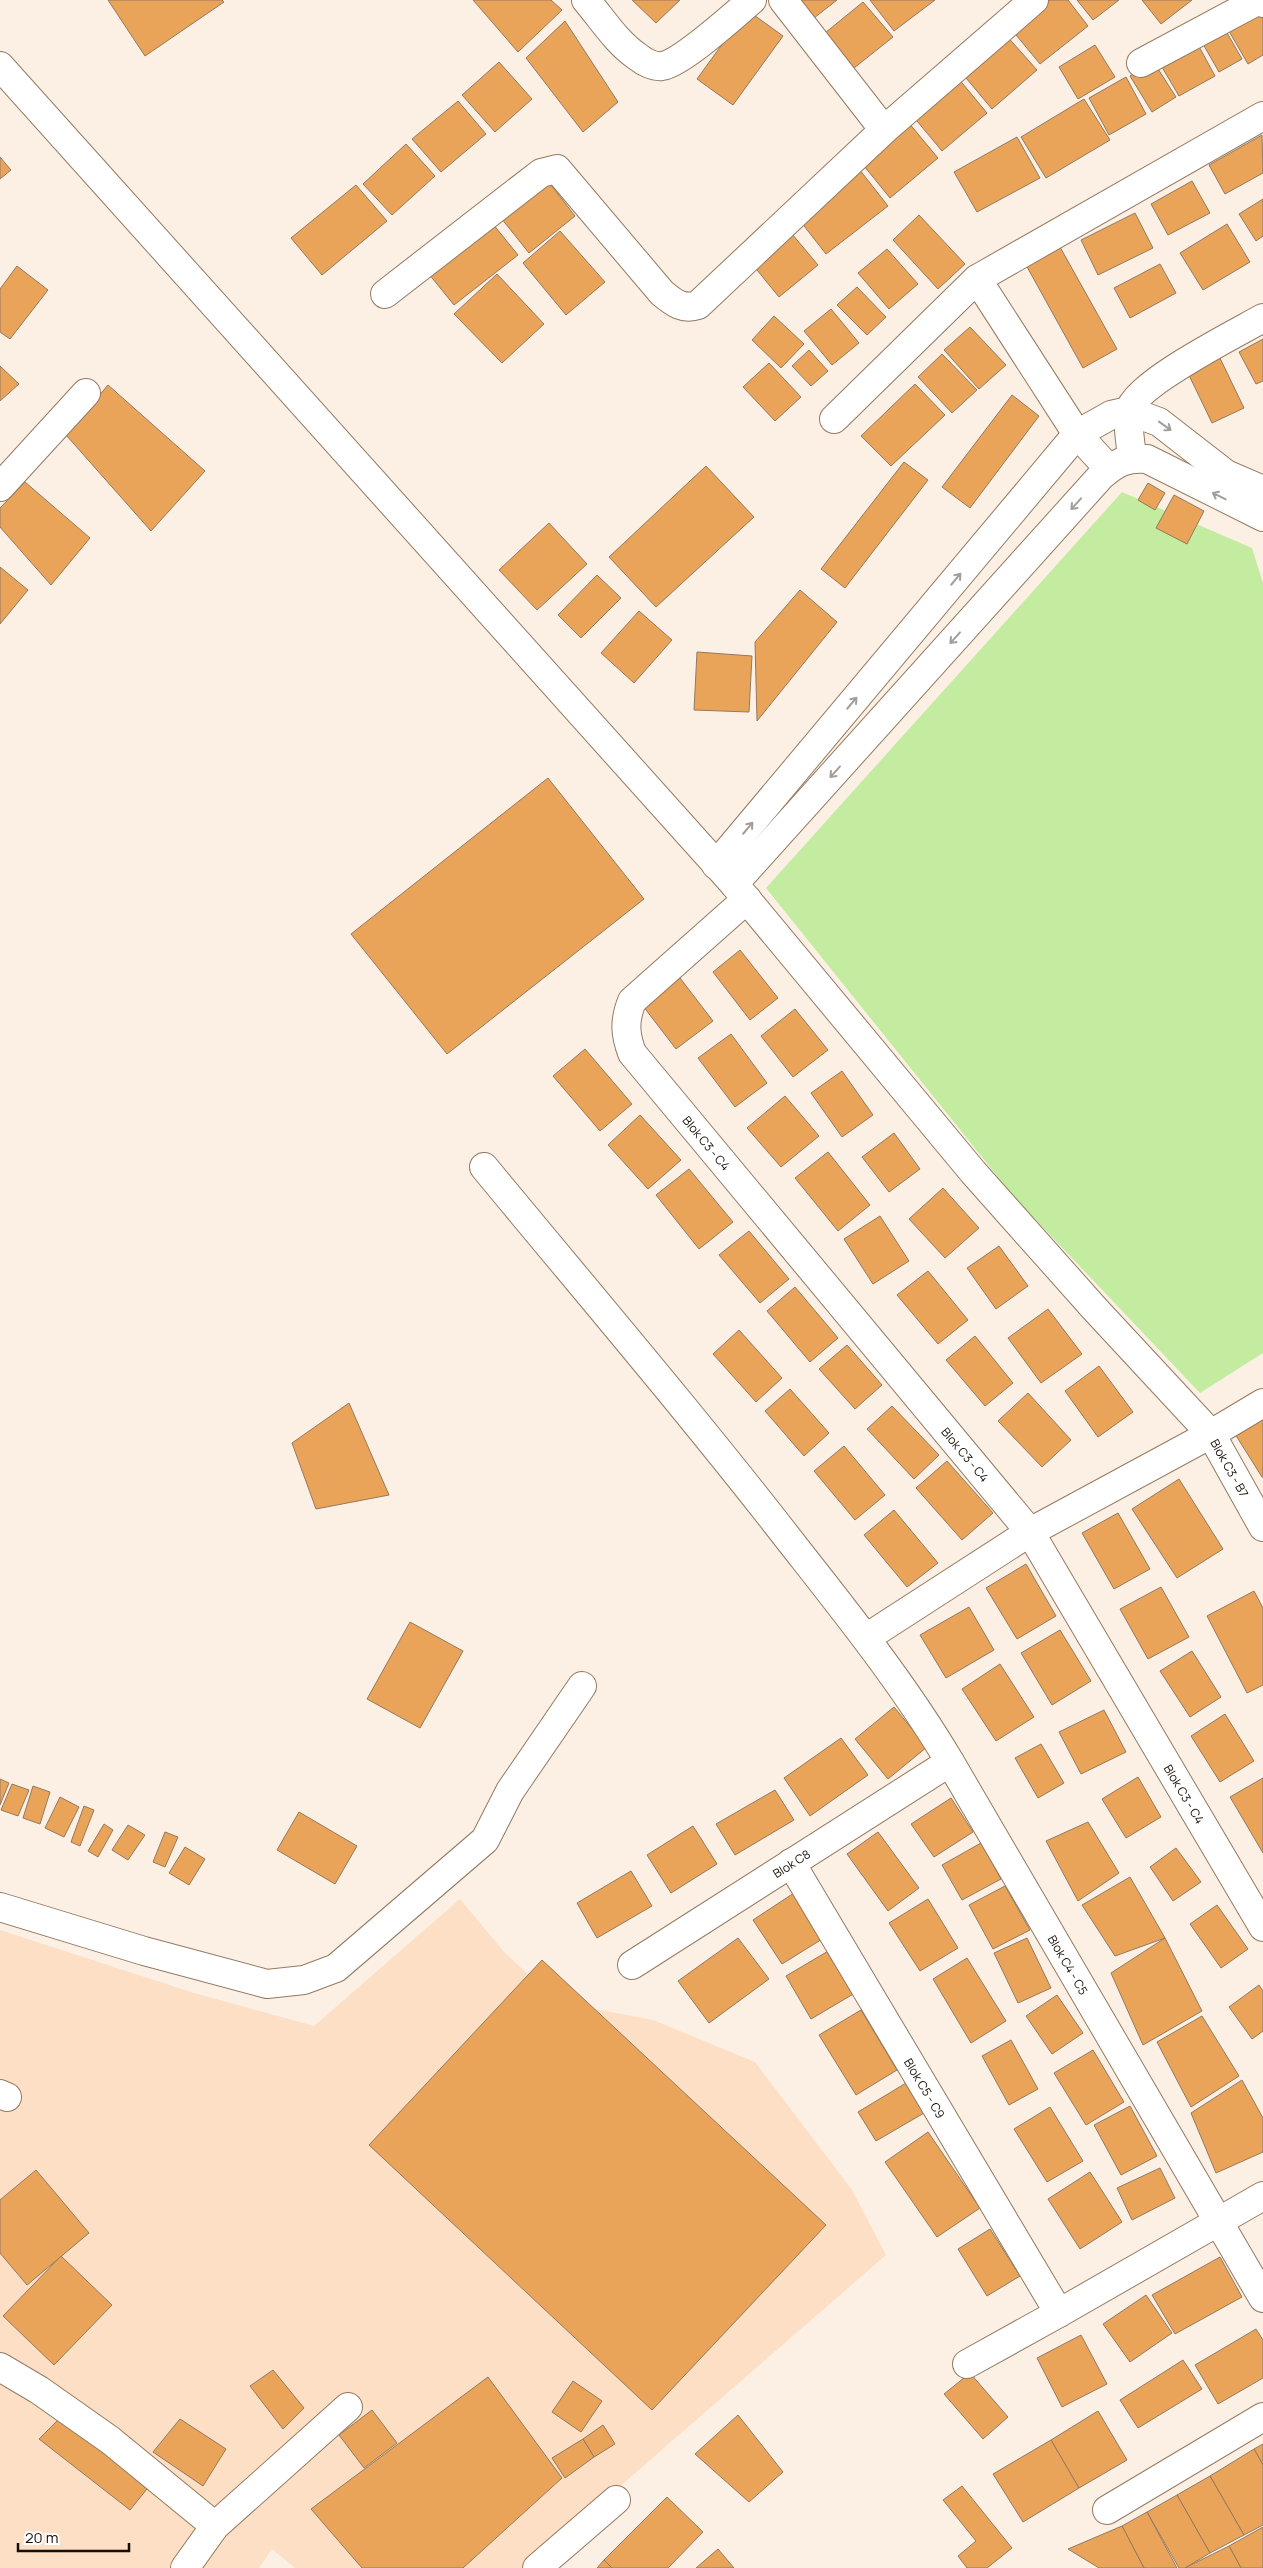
<svg xmlns="http://www.w3.org/2000/svg" width="1263" height="2568" font-family="Manrope,sans-serif">
<rect width="100%" height="100%" fill="#fcf0e4"/>
<polygon fill="#fcdfc4" points="460,1899 504,1952 558,2002 653,2020 755,2062 852,2190 886,2255 526,2568 295,2568 272,2549 259,2568 0,2568 0,1930 194,1993 314,2026"/>
<polygon fill="#c3eca0" points="1122,492 1252,548 1263,583 1263,1353 1200,1393 1014,1197 766,888"/>
<g fill="#eaa45a" stroke="#93795f">
<polygon points="108,0 222,0 224,2 145,56"/>
<polygon points="473,0 551,0 562,10 518,52"/>
<polygon points="632,0 680,0 656,23"/>
<polygon points="800,0 837,0 814,18"/>
<polygon points="870,0 935,0 894,31"/>
<polygon points="1050,0 1068,0 1088,26 1040,64 1012,30"/>
<polygon points="1077,0 1119,0 1093,20"/>
<polygon points="1142,0 1192,0 1161,24"/>
<polygon points="863,2 893,37 854,68 825,33"/>
<polygon points="1258,7 1263,16 1263,55 1248,64 1226,26"/>
<polygon points="747,10 783,36 733,105 697,79"/>
<polygon points="565,21 618,102 583,132 526,58"/>
<polygon points="1222,24 1242,59 1219,72 1199,37"/>
<polygon points="1005,34 1037,70 992,109 961,72"/>
<polygon points="1196,41 1215,76 1179,96 1159,62"/>
<polygon points="1095,45 1115,77 1078,99 1059,67"/>
<polygon points="1153,61 1176,97 1152,112 1130,76"/>
<polygon points="499,62 532,99 495,132 462,95"/>
<polygon points="1126,77 1146,114 1109,135 1089,98"/>
<polygon points="958,78 987,113 942,151 912,115"/>
<polygon points="1084,99 1110,140 1046,178 1021,137"/>
<polygon points="458,101 486,134 441,172 412,139"/>
<polygon points="908,122 938,158 890,198 860,161"/>
<polygon points="1262,135 1263,173 1225,194 1209,165"/>
<polygon points="1017,137 1040,178 977,212 954,172"/>
<polygon points="406,144 435,176 392,215 363,184"/>
<polygon points="0,157 11,170 0,179"/>
<polygon points="859,169 888,206 826,254 797,217"/>
<polygon points="544,176 575,216 529,253 497,213"/>
<polygon points="1192,181 1210,213 1168,235 1151,204"/>
<polygon points="356,185 387,221 322,275 291,238"/>
<polygon points="1263,199 1263,236 1256,241 1239,214"/>
<polygon points="1135,213 1153,248 1098,275 1081,240"/>
<polygon points="919,215 965,264 938,289 893,240"/>
<polygon points="488,218 518,255 454,305 424,268"/>
<polygon points="1227,224 1250,262 1203,290 1180,253"/>
<polygon points="787,228 818,265 779,297 748,259"/>
<polygon points="560,231 605,282 566,315 523,263"/>
<polygon points="1060,247 1117,349 1083,368 1026,265"/>
<polygon points="887,249 918,284 889,309 858,273"/>
<polygon points="1160,264 1176,293 1130,318 1114,288"/>
<polygon points="17,266 48,290 10,339 0,332 0,289"/>
<polygon points="497,274 544,324 502,363 454,314"/>
<polygon points="857,287 886,317 867,335 837,305"/>
<polygon points="831,309 859,343 832,365 804,331"/>
<polygon points="774,316 804,344 781,368 752,340"/>
<polygon points="970,327 1006,365 979,389 944,350"/>
<polygon points="1263,339 1263,381 1256,384 1239,352"/>
<polygon points="809,350 828,371 811,386 792,366"/>
<polygon points="942,354 977,390 952,413 918,377"/>
<polygon points="1218,354 1244,408 1212,423 1186,369"/>
<polygon points="769,363 801,397 775,421 743,387"/>
<polygon points="0,366 19,384 0,401"/>
<polygon points="915,384 945,415 891,466 861,436"/>
<polygon points="108,385 205,471 151,531 66,435"/>
<polygon points="1012,395 1039,416 970,508 942,487"/>
<polygon points="904,462 928,480 845,588 821,569"/>
<polygon points="706,466 754,517 656,607 609,557"/>
<polygon points="25,482 90,538 51,585 0,527 0,508"/>
<polygon points="1148,483 1165,493 1155,510 1138,500"/>
<polygon points="1174,495 1204,511 1187,544 1156,528"/>
<polygon points="549,523 587,564 537,610 499,570"/>
<polygon points="0,567 28,590 0,624"/>
<polygon points="597,575 621,598 581,638 558,615"/>
<polygon points="800,590 837,622 757,721 755,642"/>
<polygon points="639,611 672,640 634,683 601,653"/>
<polygon points="697,652 752,656 749,712 694,710"/>
<polygon points="548,778 644,899 447,1054 351,934"/>
<polygon points="740,950 778,998 750,1020 713,972"/>
<polygon points="680,978 713,1021 676,1049 643,1006"/>
<polygon points="795,1009 828,1050 793,1077 761,1036"/>
<polygon points="731,1034 767,1083 735,1107 698,1058"/>
<polygon points="585,1049 632,1104 600,1131 553,1076"/>
<polygon points="842,1071 873,1115 842,1137 811,1093"/>
<polygon points="785,1096 819,1136 781,1167 747,1128"/>
<polygon points="640,1115 681,1160 648,1189 608,1145"/>
<polygon points="894,1133 920,1169 889,1192 862,1157"/>
<polygon points="828,1152 870,1205 838,1231 795,1178"/>
<polygon points="689,1169 733,1222 699,1249 656,1195"/>
<polygon points="943,1188 979,1228 945,1258 909,1219"/>
<polygon points="880,1216 909,1261 873,1284 844,1239"/>
<polygon points="749,1231 789,1279 760,1303 719,1255"/>
<polygon points="999,1246 1028,1286 996,1309 967,1268"/>
<polygon points="928,1271 968,1320 938,1344 897,1295"/>
<polygon points="795,1287 838,1338 810,1362 767,1311"/>
<polygon points="1048,1309 1082,1354 1041,1383 1008,1338"/>
<polygon points="739,1330 782,1378 756,1402 713,1354"/>
<polygon points="975,1336 1013,1383 985,1406 946,1360"/>
<polygon points="847,1345 882,1385 855,1409 819,1369"/>
<polygon points="1099,1366 1133,1412 1098,1437 1065,1391"/>
<polygon points="790,1389 829,1433 804,1456 765,1411"/>
<polygon points="1028,1393 1071,1440 1042,1467 998,1421"/>
<polygon points="349,1403 389,1495 316,1509 292,1443"/>
<polygon points="892,1406 939,1455 914,1479 867,1429"/>
<polygon points="1263,1417 1263,1477 1262,1477 1235,1434"/>
<polygon points="844,1446 885,1495 855,1520 814,1471"/>
<polygon points="947,1461 993,1513 962,1540 916,1488"/>
<polygon points="1179,1479 1223,1549 1177,1578 1132,1509"/>
<polygon points="894,1510 938,1563 907,1587 864,1535"/>
<polygon points="1118,1513 1150,1569 1114,1589 1082,1533"/>
<polygon points="1026,1564 1056,1616 1017,1639 986,1588"/>
<polygon points="1161,1587 1189,1637 1148,1659 1120,1609"/>
<polygon points="1254,1591 1263,1608 1263,1685 1247,1693 1207,1616"/>
<polygon points="969,1607 994,1650 946,1678 920,1635"/>
<polygon points="410,1622 463,1651 420,1728 367,1699"/>
<polygon points="1060,1630 1091,1681 1052,1705 1021,1653"/>
<polygon points="1192,1651 1221,1697 1190,1717 1160,1671"/>
<polygon points="1000,1664 1034,1717 996,1741 962,1689"/>
<polygon points="894,1707 927,1747 888,1779 855,1739"/>
<polygon points="1104,1710 1126,1752 1081,1774 1059,1732"/>
<polygon points="1225,1714 1254,1761 1220,1782 1191,1736"/>
<polygon points="841,1738 868,1775 810,1816 784,1778"/>
<polygon points="1041,1744 1064,1783 1038,1798 1015,1758"/>
<polygon points="1138,1777 1161,1817 1126,1838 1102,1799"/>
<polygon points="1263,1778 1263,1853 1230,1797"/>
<polygon points="0,1779 9,1783 0,1805"/>
<polygon points="12,1784 29,1790 18,1816 1,1810"/>
<polygon points="33,1786 50,1792 40,1824 23,1818"/>
<polygon points="775,1790 794,1820 735,1855 716,1824"/>
<polygon points="60,1797 79,1807 64,1837 45,1828"/>
<polygon points="951,1798 973,1832 934,1857 911,1824"/>
<polygon points="84,1806 94,1810 80,1846 71,1842"/>
<polygon points="299,1812 357,1846 335,1884 277,1850"/>
<polygon points="1088,1822 1119,1873 1078,1901 1046,1841"/>
<polygon points="104,1824 113,1830 98,1857 88,1851"/>
<polygon points="128,1825 145,1835 128,1860 112,1850"/>
<polygon points="693,1826 717,1864 671,1893 647,1855"/>
<polygon points="165,1832 178,1837 165,1867 153,1862"/>
<polygon points="878,1832 919,1888 888,1911 847,1854"/>
<polygon points="981,1843 1001,1879 962,1900 942,1865"/>
<polygon points="185,1847 205,1859 189,1885 169,1873"/>
<polygon points="1176,1848 1201,1882 1173,1901 1150,1867"/>
<polygon points="631,1871 652,1906 597,1938 577,1903"/>
<polygon points="1130,1877 1165,1938 1115,1956 1082,1905"/>
<polygon points="1005,1886 1030,1930 993,1949 969,1905"/>
<polygon points="797,1891 827,1936 782,1964 753,1920"/>
<polygon points="928,1899 958,1948 920,1971 889,1923"/>
<polygon points="1217,1905 1248,1949 1221,1968 1190,1924"/>
<polygon points="738,1938 769,1979 709,2023 678,1981"/>
<polygon points="1027,1938 1051,1988 1018,2003 994,1953"/>
<polygon points="1165,1938 1202,2011 1143,2045 1111,1973"/>
<polygon points="830,1950 855,1993 811,2019 786,1976"/>
<polygon points="967,1958 1006,2021 971,2043 933,1979"/>
<polygon points="542,1960 826,2225 652,2410 369,2145"/>
<polygon points="1259,1985 1263,1991 1263,2031 1252,2039 1229,2007"/>
<polygon points="1057,1995 1083,2033 1052,2054 1026,2016"/>
<polygon points="861,2010 897,2070 856,2095 819,2035"/>
<polygon points="1202,2016 1239,2076 1191,2107 1157,2042"/>
<polygon points="1011,2040 1038,2089 1009,2105 982,2056"/>
<polygon points="1093,2050 1124,2102 1086,2125 1054,2073"/>
<polygon points="1242,2080 1263,2118 1263,2152 1216,2173 1191,2113"/>
<polygon points="906,2083 924,2113 876,2141 858,2112"/>
<polygon points="1130,2106 1157,2156 1121,2175 1094,2125"/>
<polygon points="1050,2107 1083,2161 1047,2182 1014,2129"/>
<polygon points="928,2132 980,2208 937,2237 885,2162"/>
<polygon points="1160,2168 1175,2198 1132,2220 1117,2188"/>
<polygon points="36,2170 89,2233 27,2285 0,2253 0,2200"/>
<polygon points="1090,2172 1122,2222 1080,2249 1048,2199"/>
<polygon points="990,2229 1020,2276 987,2296 958,2249"/>
<polygon points="61,2256 112,2305 54,2365 3,2316"/>
<polygon points="1220,2257 1242,2297 1175,2334 1152,2295"/>
<polygon points="1146,2295 1172,2333 1130,2362 1103,2324"/>
<polygon points="1256,2329 1263,2340 1263,2378 1218,2404 1195,2365"/>
<polygon points="1081,2335 1107,2384 1062,2407 1037,2358"/>
<polygon points="1183,2360 1202,2389 1138,2428 1120,2400"/>
<polygon points="273,2370 304,2408 283,2429 250,2386"/>
<polygon points="970,2373 1008,2417 983,2439 944,2394"/>
<polygon points="488,2377 562,2478 463,2568 362,2568 311,2509"/>
<polygon points="573,2381 602,2401 581,2432 552,2412"/>
<polygon points="372,2410 397,2443 364,2468 339,2435"/>
<polygon points="1098,2411 1127,2460 1079,2488 1051,2440"/>
<polygon points="738,2415 783,2472 749,2502 695,2454"/>
<polygon points="62,2416 151,2484 130,2510 39,2439"/>
<polygon points="180,2419 226,2449 203,2486 153,2452"/>
<polygon points="603,2425 615,2444 594,2457 583,2439"/>
<polygon points="583,2439 594,2457 565,2478 552,2458"/>
<polygon points="1051,2440 1079,2488 1023,2522 993,2474"/>
<polygon points="1263,2444 1263,2465 1254,2449"/>
<polygon points="1254,2449 1263,2465 1263,2525 1244,2535 1210,2476"/>
<polygon points="1210,2476 1244,2535 1210,2553 1177,2495"/>
<polygon points="962,2486 1012,2548 987,2568 967,2568 958,2556 976,2541 943,2500"/>
<polygon points="1177,2495 1210,2553 1185,2568 1179,2568 1147,2512"/>
<polygon points="667,2497 703,2532 668,2568 612,2568 604,2560"/>
<polygon points="1147,2512 1177,2568 1144,2568 1122,2526"/>
<polygon points="1122,2526 1144,2568 1099,2568 1068,2549"/>
<polygon points="1263,2527 1263,2568 1241,2568 1229,2546"/>
<polygon points="1229,2546 1241,2568 1185,2568"/>
<polygon points="718,2549 734,2568 696,2568"/>
<polygon points="604,2560 612,2568 597,2568"/>
</g>
<g fill="none" stroke-linecap="round" stroke-linejoin="round">
<g stroke="#947a60" stroke-width="30">
<g id="minor">
<path d="M586,0C602,19 617,43 638,57C644,62 654,67 662,66C682,63 734,15 752,0"/>
<polyline points="783,0 884,130"/>
<polyline points="1141,63 1257,1 1263,3"/>
<path id="s1" d="M0,66L734,884L973,1172L1094,1308L1211,1434L1263,1527"/>
<path d="M385,294L541,173L557,169L662,293C674,303 683,310 698,305L884,130L1034,0"/>
<polyline points="834,419 977,279"/>
<path d="M1132,458C1131,444 1127,426 1129,412C1134,384 1237,333 1263,318"/>
<polyline points="1109,469 1077,434 977,279 1263,116"/>
<polyline points="0,487 86,393"/>
<polyline points="716,865 1077,434 1111,415 1129,411 1159,422 1226,474 1263,490"/>
<path d="M734,884L1101,476C1116,463 1126,457 1147,459L1263,517"/>
<path id="s2" d="M747,899L632,1001C624,1021 625,1034 632,1053L1030,1532L1263,1927"/>
<path id="s3" d="M484,1167C588,1293 694,1417 794,1546C849,1616 905,1686 950,1762L1263,2298"/>
<polyline points="866,1638 1030,1532 1211,1434 1263,1403"/>
<path id="s4" d="M791,1863L1059,2313"/>
<polyline points="0,1907 144,1951 267,1984 304,1980 336,1968 485,1840 510,1791 582,1686"/>
<path id="s5" d="M632,1965L950,1762"/>
<polyline points="0,2094 7,2097"/>
<polyline points="967,2364 1059,2313 1263,2196"/>
<polyline points="0,2367 39,2390 110,2440 215,2526"/>
<polyline points="1107,2510 1263,2417"/>
<polyline points="185,2568 215,2526 348,2407"/>
<polyline points="537,2568 616,2500"/>
</g>
</g>
<use href="#minor" stroke="#fff" stroke-width="28"/>
</g>
<defs><path id="oneway-shaft" d="M-6 0H5M1.5-3L5.5 0L1.5 3" fill="none" stroke-width="1.6" stroke-linecap="round" stroke-linejoin="round" transform="scale(1.25)"/></defs>
<g stroke="#a29f9b">
<use href="#oneway-shaft" transform="translate(1165 426) rotate(36)"/>
<use href="#oneway-shaft" transform="translate(1219 496) rotate(-153)"/>
<use href="#oneway-shaft" transform="translate(1076 504) rotate(132)"/>
<use href="#oneway-shaft" transform="translate(956 579) rotate(-50)"/>
<use href="#oneway-shaft" transform="translate(955 638) rotate(132)"/>
<use href="#oneway-shaft" transform="translate(852 703) rotate(-50)"/>
<use href="#oneway-shaft" transform="translate(835 772) rotate(132)"/>
<use href="#oneway-shaft" transform="translate(748 828) rotate(-50)"/>
</g>
<g text-anchor="middle" dominant-baseline="central" stroke-width="4.5" stroke-linejoin="round" paint-order="stroke">
<g font-size="12" fill="#170e05" stroke="#fff">
<text stroke="none"><textPath href="#s2" startOffset="324">Blok C3 - C4</textPath></text>
<text stroke="none"><textPath href="#s2" startOffset="729">Blok C3 - C4</textPath></text>
<text stroke="none"><textPath href="#s1" startOffset="1866">Blok C3 - B7</textPath></text>
<text stroke="none"><textPath href="#s2" startOffset="1134">Blok C3 - C4</textPath></text>
<text stroke="none"><textPath href="#s5" startOffset="189">Blok C8</textPath></text>
<text stroke="none"><textPath href="#s3" startOffset="991">Blok C4 - C5</textPath></text>
<text stroke="none"><textPath href="#s4" startOffset="262">Blok C5 - C9</textPath></text>
</g>
</g>
<path d="M18 2543v8h111v-8" fill="none" stroke="#170e05" stroke-width="2.5"/>
<text x="25" y="2543" font-size="15" fill="#170e05" stroke="#ffffff" stroke-width="4" paint-order="stroke">20 m</text>
</svg>
